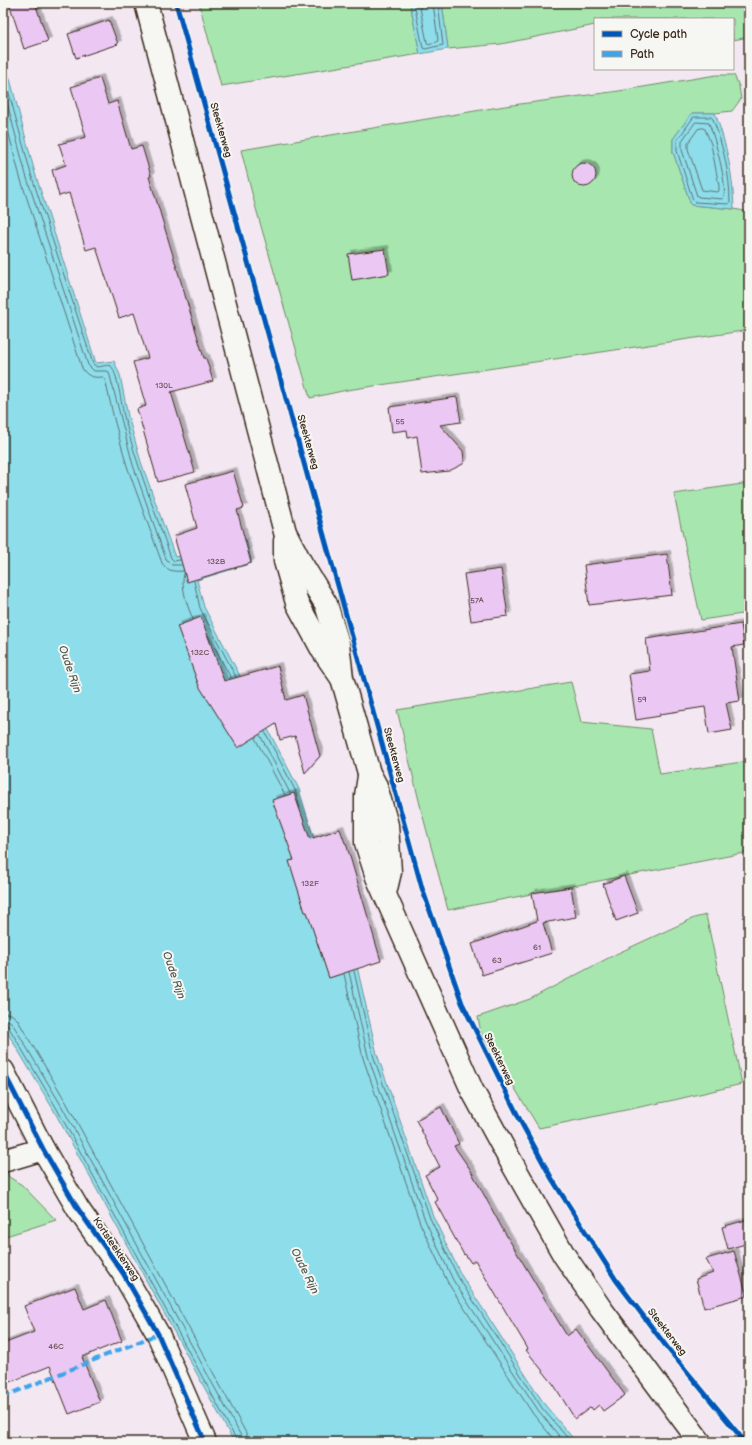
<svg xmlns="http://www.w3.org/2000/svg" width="752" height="1445" font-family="'Balsamiq Sans',sans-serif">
<defs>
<filter id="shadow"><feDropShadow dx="3.5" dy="-3.5" stdDeviation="0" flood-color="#0004"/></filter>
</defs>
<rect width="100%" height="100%" fill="#f3e8f2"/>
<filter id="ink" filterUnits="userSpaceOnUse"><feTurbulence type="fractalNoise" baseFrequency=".025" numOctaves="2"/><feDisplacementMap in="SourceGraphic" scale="8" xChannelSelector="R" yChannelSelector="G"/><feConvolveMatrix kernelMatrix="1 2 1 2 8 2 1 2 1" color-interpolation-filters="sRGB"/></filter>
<g filter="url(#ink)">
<g fill="#a7e7af" stroke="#718866">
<polygon points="199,3 410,3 420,54 221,86"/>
<polygon points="442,3 749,3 749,37 733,40 733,19 595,19 595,25 501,44 448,49"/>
<polygon points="716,75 734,75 739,86 741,99 732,111 715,113 692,113 673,139 673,152 691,205 734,209 749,212 749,330 347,390 310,398 255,205 241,150 505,106 619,91"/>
<polygon points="749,483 749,613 701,620 674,494"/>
<polygon points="571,682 581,722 651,729 660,774 749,761 749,852 448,910 422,813 397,710"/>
<polygon points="706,915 742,1084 674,1100 539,1128 481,1033 478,1017 530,999 616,954 694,918"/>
<polygon points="3,1161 9,1177 22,1185 56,1220 3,1237"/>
</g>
<g fill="#8eddeb" stroke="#6d9599">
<polygon points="410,3 442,3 448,49 420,54"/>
<polygon points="3,59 10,79 35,173 96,363 114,361 120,375 128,416 141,462 175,557 246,539 252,563 197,580 204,607 299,789 318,852 337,900 358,971 377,1054 433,1216 461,1275 545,1405 576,1442 234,1442 53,1109 3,1025"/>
<path d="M692,113H715C727,146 733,174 734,209L691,205L673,152V139Z"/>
</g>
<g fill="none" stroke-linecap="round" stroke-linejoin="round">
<g stroke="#5c7270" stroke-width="1">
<polyline points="414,3 423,48 425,49 443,45 438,3"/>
<polyline points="419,3 427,42 428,44 437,42 438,40 433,3"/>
<path d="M3,71L31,174L93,364L97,367C100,367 109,364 111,366C117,371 122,407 124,416C136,464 155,511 171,558L174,561L180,560"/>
<polyline points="3,87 26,175 88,365 94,371 107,371 109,372 133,465 166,559 172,565 181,565"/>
<path d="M3,111L20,177L82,368C87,377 94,378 103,377L105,379L114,419L127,466L162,563C167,571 174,572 183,571"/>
<path d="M694,117H711L713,119C723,146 730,174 730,203L728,204L695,202L693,200L677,151V141Z"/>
<path d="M696,122L709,123C714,136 729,188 723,199L699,197L697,196L682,150V141Z"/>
<polygon points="703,128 705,129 711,144 719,186 719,191 717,192 702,190 688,149 688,143 698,129"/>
<path d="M184,574C180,585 188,609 193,619"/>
<polyline points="194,581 200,608 236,677"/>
<polyline points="208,635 231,678"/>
<polyline points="265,732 295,790 300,808"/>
<polyline points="260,735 290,793"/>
<polyline points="255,738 285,795"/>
<polyline points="354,971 373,1055 430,1218 458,1277 542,1408 571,1442"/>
<polyline points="349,972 368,1056 425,1220 453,1280 538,1410 564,1442"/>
<polyline points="344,974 363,1058 420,1223 448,1283 533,1414 556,1442"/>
<polyline points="3,1013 11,1014 17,1019 66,1102 246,1433 248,1442"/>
<polyline points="3,1019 8,1020 12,1023 61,1105 241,1436 242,1442"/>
<polyline points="3,1024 8,1026 56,1107 236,1439 237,1442"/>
</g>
</g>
<g fill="#ebc7f3" stroke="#3b2a1e" filter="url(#shadow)">
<polygon points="9,3 35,3 48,41 24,49"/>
<polygon points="109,20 118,44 76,58 68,34"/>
<polygon points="100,78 108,104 117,101 131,149 142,146 151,176 149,177 156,199 204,358 206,358 213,381 171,392 195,472 158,482 137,409 146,406 133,362 148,358 134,313 119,318 96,247 86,250 69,193 59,196 52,170 66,165 59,144 86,137 71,87"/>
<circle cx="584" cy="175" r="12"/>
<polygon points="385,249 389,274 352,280 348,254"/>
<polygon points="457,397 461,422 440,425 463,451 464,460 463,464 449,471 422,474 417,436 408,438 407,430 392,432 389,407"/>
<polygon points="233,471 244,508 237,510 251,563 187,582 174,536 197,528 185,484"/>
<polygon points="667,554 672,595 589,605 584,565"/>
<polygon points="501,569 508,616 471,621 464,574"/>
<polygon points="201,617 224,681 278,666 286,700 303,695 320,756 305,773 295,736 280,740 276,724 238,748 199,686 177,626"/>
<polygon points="741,624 744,645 732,647 740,701 726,703 732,730 709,734 705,707 660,714 660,716 636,720 629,674 650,671 646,639"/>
<polygon points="294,793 310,839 340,829 345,843 346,843 381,961 329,978 307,912 305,912 289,861 294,860 272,800"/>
<polygon points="624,876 638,913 616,921 603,884"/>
<polygon points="571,887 576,917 543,923 552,953 482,975 472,944 537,921 532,893"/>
<polygon points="441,1107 459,1144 454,1146 470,1169 502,1228 567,1336 576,1329 625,1395 603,1411 599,1405 593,1410 591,1407 575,1419 554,1385 526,1350 528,1349 475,1260 471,1263 465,1254 464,1255 435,1202 438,1200 425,1175 440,1167 416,1120"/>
<polygon points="749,1219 749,1243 728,1249 722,1227"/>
<polygon points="734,1251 747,1296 704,1308 696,1279 713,1273 706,1259"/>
<polygon points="75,1287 84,1309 106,1300 122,1341 82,1357 100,1402 69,1414 50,1366 3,1385 3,1344 34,1332 24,1306"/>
</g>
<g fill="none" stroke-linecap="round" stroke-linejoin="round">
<g stroke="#3b2a1e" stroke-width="25">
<g id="minor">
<polyline points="3,1071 43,1149 78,1209 123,1273 158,1334 205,1442"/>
<polyline points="3,1161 43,1149"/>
</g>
</g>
<g stroke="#3b2a1e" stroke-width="25">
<g id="major">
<polyline points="146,3 285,532 301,563 326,604 338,644 342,678 369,773 376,786 387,825 390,872 385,893"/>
<polyline points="285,541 285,561 297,603 323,651 341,677"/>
<polyline points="369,776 366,796 366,843 377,877 472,1090 509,1158 564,1255 601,1309 700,1442"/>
</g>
</g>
<use href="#minor" stroke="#f6f6f2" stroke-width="22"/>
<use href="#major" stroke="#f6f6f2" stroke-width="22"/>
<polyline stroke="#3fa3ea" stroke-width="4" stroke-dasharray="8 4" stroke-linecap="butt" points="3,1397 158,1334"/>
<g stroke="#f6f6f2" stroke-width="8">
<g id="cycleway">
<polyline points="176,3 422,888 462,1003 522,1124 552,1179 616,1280 669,1350 745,1442"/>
<polyline points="3,1071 43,1149 78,1209 123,1273 158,1334 205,1442"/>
</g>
</g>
<use href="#cycleway" stroke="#0057b8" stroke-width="5"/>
</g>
</g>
<g text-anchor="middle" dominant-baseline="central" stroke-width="4" stroke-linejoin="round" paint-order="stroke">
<g font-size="8" fill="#675153">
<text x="164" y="385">130L</text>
<text x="400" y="421">55</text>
<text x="216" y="561">132B</text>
<text x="477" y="600">57A</text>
<text x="200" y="652">132C</text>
<text x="642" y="699">59</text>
<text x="310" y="883">132F</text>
<text x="537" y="947">61</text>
<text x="497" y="960">63</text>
<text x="56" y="1346">46C</text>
</g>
<g font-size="10" fill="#3b2a1e" stroke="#f6f6f2">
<text transform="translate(221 130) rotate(74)">Steekterweg</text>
<text transform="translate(308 442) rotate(74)">Steekterweg</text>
<text transform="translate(394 755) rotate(75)">Steekterweg</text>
<text transform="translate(499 1059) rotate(64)">Steekterweg</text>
<text transform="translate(116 1249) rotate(56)">Kortsteekterweg</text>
<text transform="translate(667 1332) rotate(52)">Steekterweg</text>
</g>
<g font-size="11" font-style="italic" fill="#505751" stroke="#f6f6f2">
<text transform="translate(70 669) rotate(71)">Oude Rijn</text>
<text transform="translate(174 975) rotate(71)">Oude Rijn</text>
<text transform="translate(305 1271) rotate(64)">Oude Rijn</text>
</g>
</g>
<rect width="752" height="1445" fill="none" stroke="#f6f6f2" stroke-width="16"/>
<rect x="8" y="8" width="736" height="1429" fill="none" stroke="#3b2a1e" stroke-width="1.5" filter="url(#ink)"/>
<rect x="594" y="18" width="140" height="52" fill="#f6f6f2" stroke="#aba49d"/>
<rect x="602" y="31" width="20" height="6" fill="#0057b8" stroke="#aba49d"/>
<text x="630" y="38" font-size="12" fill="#3b2a1e">Cycle path</text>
<rect x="602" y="51" width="20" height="6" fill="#3fa3ea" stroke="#aba49d"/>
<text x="630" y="58" font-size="12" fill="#3b2a1e">Path</text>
</svg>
